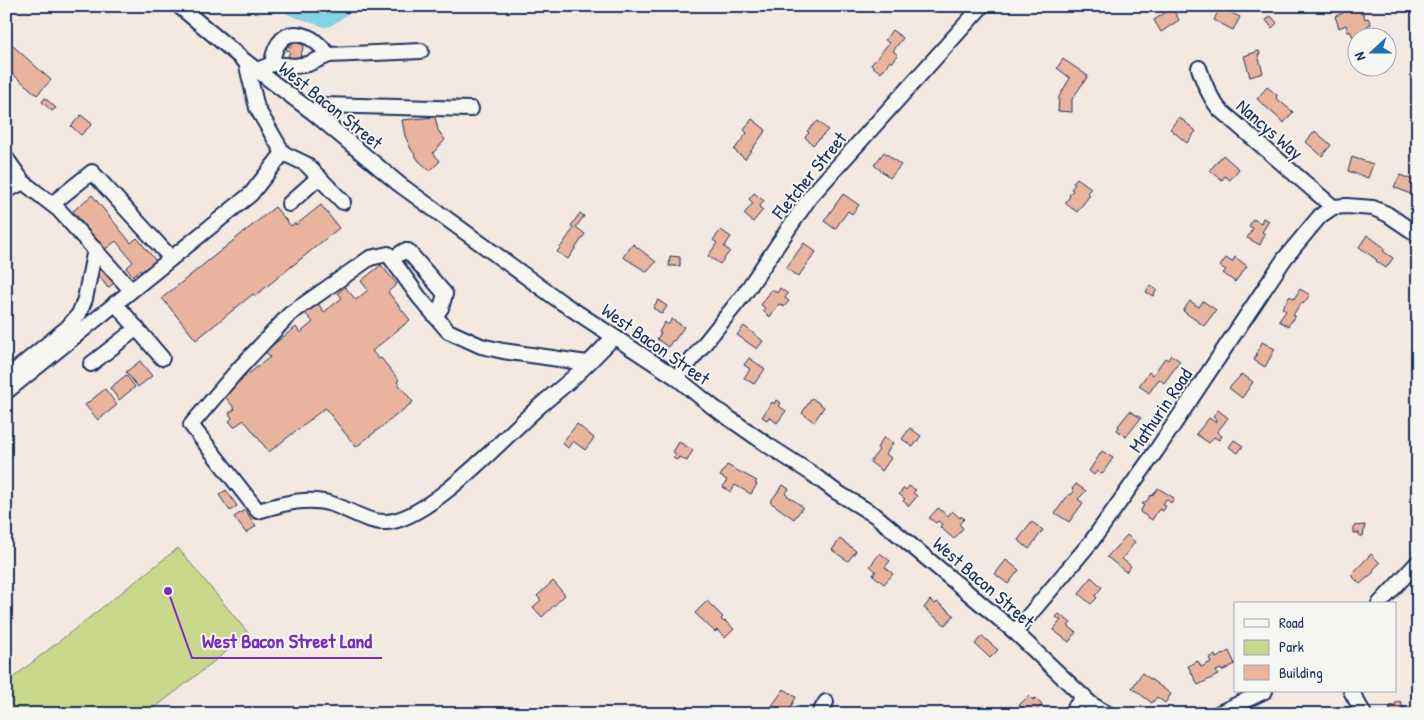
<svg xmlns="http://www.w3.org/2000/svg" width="1424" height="720" font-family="'Patrick Hand',sans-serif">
<rect width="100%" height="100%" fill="#f3e9e1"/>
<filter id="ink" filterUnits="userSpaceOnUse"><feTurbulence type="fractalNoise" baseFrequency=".02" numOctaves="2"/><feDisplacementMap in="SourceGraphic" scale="10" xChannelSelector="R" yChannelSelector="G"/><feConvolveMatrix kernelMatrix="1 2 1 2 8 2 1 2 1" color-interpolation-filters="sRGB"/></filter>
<g filter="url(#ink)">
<polygon fill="#c9d78b" stroke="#728374" points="178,548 249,634 147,714 6,714 6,683"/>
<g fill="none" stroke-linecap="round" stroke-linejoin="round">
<polyline stroke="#85d2e4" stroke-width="20" points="294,6 326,17 342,6"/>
</g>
<g fill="#e9b49d" stroke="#1b2f5e">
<polygon points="1341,6 1358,6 1361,14 1363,13 1365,19 1368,18 1371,24 1367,26 1369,31 1353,37 1350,31 1348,32 1346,25 1339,28 1335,16 1343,13"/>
<polygon points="1220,7 1240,17 1233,30 1214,20"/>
<polygon points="1172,8 1179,20 1161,32 1154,20"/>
<polygon points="1271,16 1277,23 1272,28 1266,20"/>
<polygon points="892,30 903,38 893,51 898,55 892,63 890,61 881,73 871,65 889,43 885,40"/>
<polygon points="293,42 304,45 299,60 288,57 290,51 286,50 287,46 291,47"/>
<polygon points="13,46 51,80 37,95 6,68 6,54"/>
<polygon points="1259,51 1260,54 1258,55 1263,73 1250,77 1244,56"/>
<polygon points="1063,59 1088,76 1072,99 1072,112 1058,111 1059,97 1070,78 1057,68"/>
<polygon points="1267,87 1277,95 1276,98 1293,112 1284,123 1257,99"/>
<polygon points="45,98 56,108 52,111 42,102"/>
<polygon points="81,115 92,124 81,135 71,126"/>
<polygon points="435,117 438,130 445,140 433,153 440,161 430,171 419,161 411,149 405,136 402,120"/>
<polygon points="1179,117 1196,131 1187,143 1170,129"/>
<polygon points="752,119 766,130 745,159 734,150 747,133 744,130"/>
<polygon points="818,121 828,130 813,145 805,137 809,133 807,131"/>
<polygon points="1315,131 1331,145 1322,156 1306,142"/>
<polygon points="884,152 901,165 890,178 874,165"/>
<polygon points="1223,155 1239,169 1230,180 1225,176 1222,180 1210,170"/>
<polygon points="1352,157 1373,164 1368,178 1348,171"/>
<polygon points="1400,175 1418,182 1418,193 1416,192 1415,196 1394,187"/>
<polygon points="1077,178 1091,188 1087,193 1090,195 1077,212 1065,203 1070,196 1069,195 1073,190 1071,189 1075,184 1073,183"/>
<polygon points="754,193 764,201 759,207 763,210 753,222 744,214 753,203 749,199"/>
<polygon points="843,194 859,205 852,214 848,211 835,229 824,221"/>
<polygon points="92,195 131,243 137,238 156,261 141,272 140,270 133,276 126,268 133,262 116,241 104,250 73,211"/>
<polygon points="321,205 339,228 255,296 253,294 196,340 162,298 275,207 291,226 295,223 296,225"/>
<polygon points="580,213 584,216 576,227 585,234 568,259 557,252 574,228 571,226"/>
<polygon points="1263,218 1269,221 1262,232 1265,234 1260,245 1247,238 1253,228 1249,226 1253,219 1261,223"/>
<polygon points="721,230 731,237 724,247 730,251 720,264 708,256 717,243 713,240"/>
<polygon points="1367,235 1385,248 1383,251 1393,258 1386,268 1376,261 1377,260 1359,247"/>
<polygon points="804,243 816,252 798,277 786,268"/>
<polygon points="633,244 656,262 647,272 623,257"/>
<polygon points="670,256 680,257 680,266 669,266"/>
<polygon points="1235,257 1247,266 1235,282 1223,273 1226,270 1220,266 1226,258 1232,262"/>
<polygon points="105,264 118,280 108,288 96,272"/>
<polygon points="381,265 397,284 388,292 410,320 372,351 379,359 381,358 399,380 397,382 413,402 356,447 325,408 269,452 244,420 234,427 229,421 232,418 229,413 235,409 223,394 270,357 265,351 296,327 300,333 313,322 304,312 317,302 324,312 342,298 338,293 345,287 356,300 368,290 361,281"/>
<polygon points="1150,285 1157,290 1153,296 1146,292"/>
<polygon points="780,288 788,294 785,298 789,301 784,307 779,304 770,317 763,311 765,308 761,305 772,289 777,293"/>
<polygon points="1300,289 1310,295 1303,304 1301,303 1293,315 1295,316 1288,326 1279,321 1286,311 1282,308 1290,296 1294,299"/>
<polygon points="658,300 667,306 662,314 653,308"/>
<polygon points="1190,301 1199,307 1203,301 1216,310 1204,326 1183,311"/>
<polygon points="672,319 684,327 674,341 673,340 668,347 657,339 661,333 659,332 665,322 668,325"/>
<polygon points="744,326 763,341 757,349 737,335"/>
<polygon points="1262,342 1275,349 1265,367 1254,360"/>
<polygon points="1171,355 1180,361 1164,383 1159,379 1149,393 1139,386 1149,372 1153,375 1165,358 1168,360"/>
<polygon points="749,358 765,369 754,384 744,378 750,369 744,365"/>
<polygon points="140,361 152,376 138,387 126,372"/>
<polygon points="1242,374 1253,382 1242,398 1229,388"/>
<polygon points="126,375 135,387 119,400 110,388"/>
<polygon points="105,389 117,405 98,420 85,405"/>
<polygon points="812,398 824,407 814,422 802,413"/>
<polygon points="776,400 781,403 779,406 786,411 777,423 769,417 767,420 762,417 772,402 774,404"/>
<polygon points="1218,410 1228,418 1217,432 1222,436 1219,440 1214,437 1209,443 1196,434 1209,418 1215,422 1217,419 1213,416"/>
<polygon points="1130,411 1141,418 1126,437 1117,430 1119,427 1118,426"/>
<polygon points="577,424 594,438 585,450 573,441 568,448 562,443"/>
<polygon points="910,428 921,436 913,447 902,439"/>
<polygon points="884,437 893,443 886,454 891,458 882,471 870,462 879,450 877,448"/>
<polygon points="1234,440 1243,446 1238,453 1229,447"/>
<polygon points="679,442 693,450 687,461 679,457 677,460 673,458 676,454 673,452"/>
<polygon points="1102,451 1113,458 1102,474 1097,471 1094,475 1089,471"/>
<polygon points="727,465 757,481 755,483 757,484 751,494 735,485 731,492 723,487 727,480 720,476"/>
<polygon points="1076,484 1086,491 1078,499 1083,503 1069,522 1055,513 1069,494 1071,495 1074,491 1072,489"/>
<polygon points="783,485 789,489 785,494 803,507 794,519 770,502"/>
<polygon points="909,486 916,490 913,493 917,496 909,506 903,501 905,499 899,494 904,488 906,490"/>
<polygon points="1158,488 1174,498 1171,503 1166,499 1163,504 1166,506 1163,511 1159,509 1152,520 1140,512 1144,505 1142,504 1145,501 1146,502 1151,495 1152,496"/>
<polygon points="226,490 237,506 230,511 219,495"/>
<polygon points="938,508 948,516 952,511 960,518 961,516 964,519 959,524 963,528 954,539 940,527 942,524 938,521 936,523 929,518"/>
<polygon points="245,510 256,526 246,533 234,517"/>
<polygon points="1032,522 1043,530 1029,549 1018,540"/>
<polygon points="1365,525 1363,536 1359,536 1359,533 1354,533 1354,526"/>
<polygon points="1127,535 1135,542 1122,559 1131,566 1126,572 1107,557"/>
<polygon points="840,539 856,551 848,561 832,550"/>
<polygon points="880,553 890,561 885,567 893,574 884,584 873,575 876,571 870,566"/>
<polygon points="1371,554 1380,563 1373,570 1374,572 1360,584 1351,575"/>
<polygon points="1006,560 1019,570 1008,584 995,574"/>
<polygon points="1091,577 1102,587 1095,596 1097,598 1091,604 1079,594"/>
<polygon points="553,581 565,595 542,617 533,607 541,600 537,596"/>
<polygon points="930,600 935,604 937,602 954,615 945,625 924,608"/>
<polygon points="707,601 723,617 721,619 724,622 725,621 734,629 725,638 717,630 715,632 695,613"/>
<polygon points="1059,614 1071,623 1068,626 1076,632 1069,642 1053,630 1061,620 1056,617"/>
<polygon points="982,636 998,650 990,658 975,644"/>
<polygon points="1229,651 1235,664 1222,671 1221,669 1216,671 1218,675 1198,685 1188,666 1198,661 1201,667 1211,662 1209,658 1215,655 1216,658"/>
<polygon points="1142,673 1171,694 1165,703 1157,697 1152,703 1132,688"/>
<polygon points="784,689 796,697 788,712 781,714 771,707"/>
<polygon points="1029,696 1033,700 1035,698 1042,705 1033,714 1027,714 1019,705"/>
<polygon points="1400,701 1407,714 1392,714 1389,707"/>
</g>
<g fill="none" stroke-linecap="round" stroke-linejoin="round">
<g stroke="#1b2f5e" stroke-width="18">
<g id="minor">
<polyline points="179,6 246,62 315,114 399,184 561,302 677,378 713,407 769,446 811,473 835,491 876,516 1015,632 1091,704 1108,714"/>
<path d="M272,64C274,44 285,27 308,37C316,40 323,49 329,55"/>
<path d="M1199,68C1204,84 1209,96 1219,109L1333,207"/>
<polyline points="257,70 272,64 295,66 308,64 329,55 421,51"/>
<polyline points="313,112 322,105 471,109"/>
<polyline points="283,153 306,164 343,202"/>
<polyline points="6,158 23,182 59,210 131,290"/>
<polyline points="6,191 23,182"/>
<polyline points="52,204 92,172 171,258"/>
<polyline points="289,204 319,177"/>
<polyline points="392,259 404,251 408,251 445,294 441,308 435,316"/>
<polyline points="115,303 162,358"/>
<path d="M587,363L503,351L481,346L448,331L419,297L388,254L370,258L290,314L236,372L191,425L258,511C282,504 307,496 332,504C348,509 368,523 386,522C427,521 502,440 533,412C547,399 562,388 576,375C589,363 601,350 614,337"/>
<polyline points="91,364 137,328"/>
<polyline points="6,378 67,328 79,314 85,299 95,249"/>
<polyline points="677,378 745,293 810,197 982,6"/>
<polyline points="6,392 251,194 283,153 257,108 246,62"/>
<polyline points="1379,604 1418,562"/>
<polyline points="1015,632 1091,542 1156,451 1285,258 1320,216 1333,207 1347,206 1373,208 1387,214 1418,235"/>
<polyline points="1351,691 1364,714"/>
<polyline points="819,714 826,702"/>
<polyline points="1070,714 1084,696"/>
<polyline points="1217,714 1265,691"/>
</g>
</g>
<use href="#minor" stroke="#f6f6f2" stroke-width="14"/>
</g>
</g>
<g text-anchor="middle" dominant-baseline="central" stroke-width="4" stroke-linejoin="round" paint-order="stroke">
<g font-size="19" fill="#1b2f5e" stroke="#f6f6f2">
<text transform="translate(331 105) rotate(39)">West Bacon Street</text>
<text transform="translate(1270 129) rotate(41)">Nancys Way</text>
<text transform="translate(809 175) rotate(-51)">Fletcher Street</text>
<text transform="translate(656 344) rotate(35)">West Bacon Street</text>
<text transform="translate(1160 410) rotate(-56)">Mathurin Road</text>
<text transform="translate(984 582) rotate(41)">West Bacon Street</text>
</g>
</g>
<path fill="none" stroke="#7b2cbf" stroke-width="2" d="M168 591L192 658H382"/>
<circle fill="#7b2cbf" stroke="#f6f6f2" stroke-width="2" cx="168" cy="591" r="5"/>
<g font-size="20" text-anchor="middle" font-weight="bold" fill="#7b2cbf" stroke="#f6f6f2" stroke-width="4" stroke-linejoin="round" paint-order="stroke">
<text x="287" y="648">West Bacon Street Land</text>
</g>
<rect width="1424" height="720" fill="none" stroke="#f6f6f2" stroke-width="25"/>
<rect x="12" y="12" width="1399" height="695" fill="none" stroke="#1b2f5e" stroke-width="2" filter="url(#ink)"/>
<rect x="1234" y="602" width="162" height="90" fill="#f6f6f2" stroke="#9ea6b7"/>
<rect x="1244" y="619" width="25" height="8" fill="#f6f6f2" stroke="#9ea6b7"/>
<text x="1279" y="628" font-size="15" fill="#1b2f5e">Road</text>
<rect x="1244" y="640" width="25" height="15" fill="#c9d78b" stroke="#9ea6b7"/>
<text x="1279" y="652" font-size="15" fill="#1b2f5e">Park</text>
<rect x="1244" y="665" width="25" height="15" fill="#e9b49d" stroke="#9ea6b7"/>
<text x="1279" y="678" font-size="15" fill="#1b2f5e">Building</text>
<g transform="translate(1372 52) rotate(249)"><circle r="24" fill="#f6f6f2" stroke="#9ea6b7"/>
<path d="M0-4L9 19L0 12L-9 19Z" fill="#1f6fb2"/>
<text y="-8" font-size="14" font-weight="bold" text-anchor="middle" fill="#1b2f5e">N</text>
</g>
</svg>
